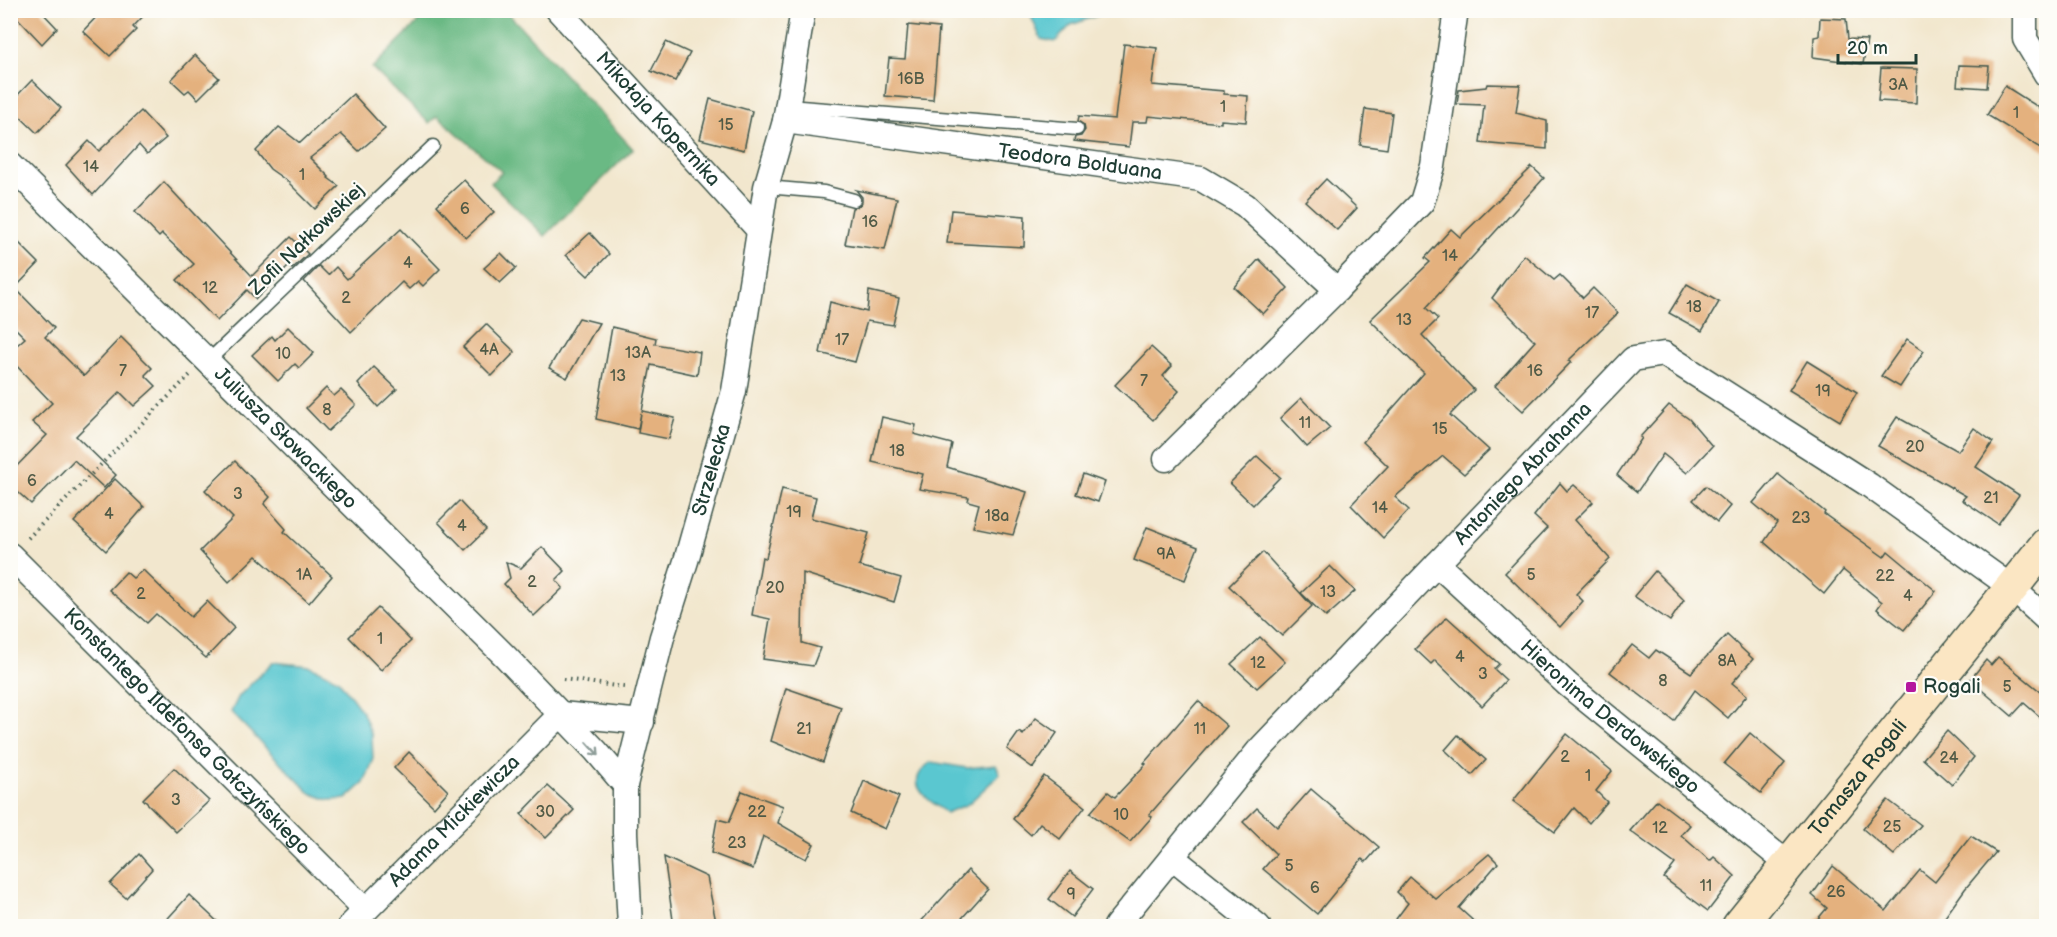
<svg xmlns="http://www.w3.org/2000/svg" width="2057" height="937" font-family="'Balsamiq Sans',sans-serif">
<rect width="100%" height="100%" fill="#fdfcf7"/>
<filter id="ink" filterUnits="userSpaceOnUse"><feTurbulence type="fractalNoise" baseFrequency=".0167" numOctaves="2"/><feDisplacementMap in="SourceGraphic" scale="12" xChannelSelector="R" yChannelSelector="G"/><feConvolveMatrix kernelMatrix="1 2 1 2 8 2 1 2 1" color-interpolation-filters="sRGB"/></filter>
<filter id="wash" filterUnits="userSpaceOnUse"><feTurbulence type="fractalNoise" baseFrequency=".008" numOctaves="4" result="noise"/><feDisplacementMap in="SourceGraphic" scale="24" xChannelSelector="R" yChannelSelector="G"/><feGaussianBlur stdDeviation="1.35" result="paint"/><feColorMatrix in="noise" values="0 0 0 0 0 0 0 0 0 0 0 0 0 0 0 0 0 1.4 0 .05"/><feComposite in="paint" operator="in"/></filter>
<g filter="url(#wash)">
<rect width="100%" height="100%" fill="#f2e7ce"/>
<polygon fill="#6ab984" stroke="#447b5c" stroke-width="1.5" points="430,10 506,11 633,149 545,236 491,183 502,172 437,116 429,123 372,68"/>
<g fill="#5ac7d0" stroke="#3c8282" stroke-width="1.5">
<polygon points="1035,11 1035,10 1110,11 1071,25 1055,42 1041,39 1031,16"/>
<polygon points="273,662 310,666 338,679 363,713 372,736 373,761 364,783 346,799 329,800 310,793 231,712 239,696"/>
<path d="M931,762L967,768L996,765L1000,774L968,804L946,813C927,798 901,784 931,762Z"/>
</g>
<g id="blocks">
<g fill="#e4b17e">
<polygon points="10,10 40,10 57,28 42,44"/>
<polygon points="103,10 149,10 133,27 136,30 110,56 83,31"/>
<polygon points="1820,18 1846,19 1848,39 1867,40 1863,64 1813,57 1814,37 1819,36"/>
<polygon points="908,25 939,28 933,100 885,96 889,58 905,59"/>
<polygon points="666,42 690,53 675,81 651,71"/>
<polygon points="1124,44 1157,48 1152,85 1224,91 1224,94 1248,96 1246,122 1221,120 1221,123 1148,116 1147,122 1132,122 1129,147 1074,141 1075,137 1081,136 1085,130 1084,125 1078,121 1079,116 1115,119"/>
<polygon points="195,55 219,78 198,99 189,90 185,93 171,80"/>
<polygon points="1959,65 1989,66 1987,88 1957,86"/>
<polygon points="1881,68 1917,69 1916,103 1878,101"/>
<polygon points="32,80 61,108 37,133 10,107 10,103"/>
<polygon points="1487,84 1520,85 1516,113 1547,121 1547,149 1480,143 1484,105 1457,104 1459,90 1486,87"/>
<polygon points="2005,86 2046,112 2046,151 1987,115"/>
<polygon points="353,94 385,129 359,151 341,134 310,158 329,177 328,178 339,186 315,209 287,181 270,169 256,151 279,127 300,143"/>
<polygon points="710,99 752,111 744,150 700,139"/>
<polygon points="1365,109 1392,113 1387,149 1360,145"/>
<polygon points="141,111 166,138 147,154 139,145 93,195 66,165 89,141 99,151"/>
<polygon points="1532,167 1544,178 1426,308 1438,319 1422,335 1474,390 1450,415 1489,450 1464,474 1443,456 1395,497 1409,510 1383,538 1351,505 1388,466 1363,442 1424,373 1370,320 1430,262 1425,258 1451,229 1460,237"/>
<polygon points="1326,179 1357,208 1337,230 1305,201"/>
<polygon points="464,180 494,212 466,238 437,205"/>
<polygon points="164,182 252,276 291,237 308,254 292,269 289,266 256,299 247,290 217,321 177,280 194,264 162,234 159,237 135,212"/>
<polygon points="856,190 897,198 885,250 845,244 852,208 859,206 862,202 862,197"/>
<polygon points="951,210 1025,216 1024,247 947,243"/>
<polygon points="401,229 440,269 423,286 418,281 409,289 402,282 351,332 304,281 319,266 328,275 336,267 347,279"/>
<polygon points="590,233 609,254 588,276 566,255"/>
<polygon points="10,234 39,263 15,288 54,328 45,337 84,376 121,337 152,368 145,375 156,386 134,406 120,392 76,436 116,475 104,488 74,460 31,504 10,485 10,473 47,435 32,422 52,403 10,359 10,351 25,338 10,323"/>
<polygon points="501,253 516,268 500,283 484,268"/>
<polygon points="1524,255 1554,280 1560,275 1583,298 1593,288 1618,313 1568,361 1571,362 1523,411 1495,386 1535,341 1492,298"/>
<polygon points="1259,259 1288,288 1263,314 1234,287"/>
<polygon points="1687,284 1719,302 1702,331 1669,313"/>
<polygon points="869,291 899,298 893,325 867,321 855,362 820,353 830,302 867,312"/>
<polygon points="579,318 599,323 567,378 549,368"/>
<polygon points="486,324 515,352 492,376 463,347"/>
<polygon points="288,327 314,353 299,368 295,364 278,381 252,355 272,336 275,340"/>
<polygon points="612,327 656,338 655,344 700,352 697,375 651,365 642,411 675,418 669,439 638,433 641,413 638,429 596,419"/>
<polygon points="1907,339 1924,351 1900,387 1881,376"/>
<polygon points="1151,347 1172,366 1163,376 1179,391 1153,420 1115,385"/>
<polygon points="1807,361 1857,392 1840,421 1789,390"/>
<polygon points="374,367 397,389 378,407 358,384"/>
<polygon points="326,388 334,396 341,390 356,405 328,431 306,408"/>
<polygon points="1301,398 1330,428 1307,447 1280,418"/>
<polygon points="1669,405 1689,419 1712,446 1687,473 1663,454 1637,492 1617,475 1642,438 1640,437"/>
<polygon points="882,417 916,425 914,434 952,444 947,467 1027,492 1013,535 973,527 979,504 968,501 969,497 919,489 923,474 872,462"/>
<polygon points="1897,417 1958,451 1974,428 1993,442 1976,467 2019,495 1998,524 1962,500 1966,496 1878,446"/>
<polygon points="1257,456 1280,477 1253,505 1230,483"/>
<polygon points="235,461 270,497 264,504 286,529 284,532 332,576 309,603 256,556 229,582 200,551 233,518 205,490"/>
<polygon points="1083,474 1105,482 1098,502 1076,494"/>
<polygon points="1778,474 1825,512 1824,514 1884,557 1888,551 1936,591 1904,630 1877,609 1882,602 1843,570 1824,594 1764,542 1777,523 1753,503"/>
<polygon points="115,479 144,507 106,551 74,522"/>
<polygon points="1560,483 1567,491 1574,485 1593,502 1575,520 1610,559 1576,594 1583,601 1560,627 1505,573 1547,528 1534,516"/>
<polygon points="1706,486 1730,506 1717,522 1693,500"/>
<polygon points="782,489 816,497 811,518 869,533 859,566 901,578 894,602 803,573 802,643 820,648 813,666 763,659 770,619 752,615 762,557 766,558"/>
<polygon points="459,501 486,530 465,550 438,522"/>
<polygon points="1147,527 1198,547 1185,580 1134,560"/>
<polygon points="542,547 565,571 556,580 563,588 534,616 504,584 510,578 506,562 521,568"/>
<polygon points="1263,552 1312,606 1282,636 1229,586"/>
<polygon points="1330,566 1355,591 1326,617 1301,593"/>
<polygon points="143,570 191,617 207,601 234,628 206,658 156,614 147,623 109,590 126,572 133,578"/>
<polygon points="1655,571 1684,600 1670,621 1634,596"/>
<polygon points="378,608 411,641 381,670 349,637"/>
<polygon points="1447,617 1499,664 1494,669 1506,680 1482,706 1435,660 1431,664 1415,649"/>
<polygon points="1727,635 1753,659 1732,683 1747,695 1728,718 1695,690 1674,721 1610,672 1632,645 1649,658 1656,650 1691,673"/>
<polygon points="1260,637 1285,662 1257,688 1231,664"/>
<polygon points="1998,657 2046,696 2046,722 2024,703 2012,716 1970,680 1986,660 1991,665"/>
<polygon points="786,688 841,707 823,762 771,741"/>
<polygon points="1198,701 1227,726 1149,815 1152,817 1130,842 1090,813 1108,792 1115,797 1146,764 1144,763"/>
<polygon points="1036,718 1057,733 1033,768 1007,749 1019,732 1023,735"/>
<polygon points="1947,731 1974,757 1952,785 1923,759"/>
<polygon points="1750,733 1785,763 1761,793 1724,764"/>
<polygon points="1567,734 1612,771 1596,791 1607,802 1589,823 1574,808 1555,832 1513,801"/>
<polygon points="1458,735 1486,760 1472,775 1445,750"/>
<polygon points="409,752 448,791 434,807 394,768"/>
<polygon points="174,768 209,801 176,832 143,799"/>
<polygon points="1044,776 1085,807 1060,839 1040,823 1031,835 1013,819"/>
<polygon points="864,781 899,797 885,829 851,813"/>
<polygon points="548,786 574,810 546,838 521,814"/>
<polygon points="1311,789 1379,847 1366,862 1362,859 1317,914 1263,869 1276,854 1243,822 1257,808 1277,827"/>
<polygon points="742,791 783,806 778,823 814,844 806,859 763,836 753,869 711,853 717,819 729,822"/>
<polygon points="1657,800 1690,825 1681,835 1710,861 1714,857 1735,876 1708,911 1664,878 1675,864 1630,831"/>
<polygon points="1888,800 1921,825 1894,855 1863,829"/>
<polygon points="1971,836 1996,852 1965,889 1938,927 1811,927 1827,908 1812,895 1833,866 1886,911 1920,870 1935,882"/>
<polygon points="139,854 152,869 126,898 110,884"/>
<polygon points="1489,854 1498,863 1459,908 1480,927 1390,927 1408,903 1397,892 1410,877 1436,899"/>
<polygon points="664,857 707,877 717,927 674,927"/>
<polygon points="968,870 988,889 954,927 916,927"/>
<polygon points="1070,871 1093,889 1072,917 1049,899"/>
<polygon points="189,895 223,927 160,927"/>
</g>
</g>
</g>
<g filter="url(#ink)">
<use href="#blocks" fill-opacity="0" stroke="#3f564b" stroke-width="1.5"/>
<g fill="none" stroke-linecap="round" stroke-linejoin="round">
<g stroke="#3f564b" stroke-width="15">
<g id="lane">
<polyline points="788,106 1077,129"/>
<polyline points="766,187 824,192 854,200"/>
<polyline points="208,361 433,146"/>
</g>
</g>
<g stroke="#3f564b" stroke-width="27">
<g id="street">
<path id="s1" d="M558,10L758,229"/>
<polyline points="2025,10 2025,39 2046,74"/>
<path id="s2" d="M785,121L1201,179L1245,205L1337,290"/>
<path id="s3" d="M10,165L505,656L596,751L625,785"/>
<polyline points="1166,459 1337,290 1422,202 1433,166 1456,10"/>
<path id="s4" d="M10,555L365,910"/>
<path id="s5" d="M1437,564L1568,685L1789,865"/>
<polyline points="561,714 642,722"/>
<polyline points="1172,857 1258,926"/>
<path id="s6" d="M350,926L561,714"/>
<path id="s7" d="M630,926L625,833V785L662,637L686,561L734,391L766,187L785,121L803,10"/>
<path id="s8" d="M1116,926L1259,750L1633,359L1664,354L1869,485L2011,587L2046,619"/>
</g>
</g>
<g stroke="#3f564b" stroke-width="36">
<g id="secondary">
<path id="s9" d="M1739,926L2046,545"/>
</g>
</g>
<g stroke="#3f564b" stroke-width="4" stroke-dasharray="1.5 4.5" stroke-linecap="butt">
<polyline points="28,538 190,375"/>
<polyline points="563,679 624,687"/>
</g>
<use href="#lane" stroke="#fff" stroke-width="12"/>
<use href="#street" stroke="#fff" stroke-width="24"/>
<use href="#secondary" stroke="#fbe6c3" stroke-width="33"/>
</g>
<defs><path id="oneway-shaft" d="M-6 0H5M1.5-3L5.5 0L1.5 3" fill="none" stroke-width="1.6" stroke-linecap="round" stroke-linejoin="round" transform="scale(1.5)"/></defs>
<use stroke="#8f9e9a" href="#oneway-shaft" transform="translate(593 749) rotate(48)"/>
</g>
<rect fill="#b5179e" stroke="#fdfcf7" stroke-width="2" x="1905" y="681" width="12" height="12" rx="3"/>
<g text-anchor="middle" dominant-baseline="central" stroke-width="4.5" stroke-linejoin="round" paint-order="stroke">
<g font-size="16" fill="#505a46">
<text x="911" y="79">16B</text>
<text x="1898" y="85">3A</text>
<text x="1223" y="107">1</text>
<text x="2016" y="113">1</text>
<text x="726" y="125">15</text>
<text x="91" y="167">14</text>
<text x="302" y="175">1</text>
<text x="465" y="209">6</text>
<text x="870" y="222">16</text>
<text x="1450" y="256">14</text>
<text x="408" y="263">4</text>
<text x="210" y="288">12</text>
<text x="346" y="298">2</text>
<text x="1694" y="307">18</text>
<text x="1592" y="313">17</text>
<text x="1404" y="320">13</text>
<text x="842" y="340">17</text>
<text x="489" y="350">4A</text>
<text x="638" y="353">13A</text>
<text x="283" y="354">10</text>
<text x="123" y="371">7</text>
<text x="1535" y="371">16</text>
<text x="618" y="376">13</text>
<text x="1144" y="381">7</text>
<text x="1823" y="391">19</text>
<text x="327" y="410">8</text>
<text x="1305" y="423">11</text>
<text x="1440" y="429">15</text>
<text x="1915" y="447">20</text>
<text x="897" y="451">18</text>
<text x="32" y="481">6</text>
<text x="238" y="494">3</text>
<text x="1991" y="498">21</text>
<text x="1380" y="508">14</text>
<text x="794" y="512">19</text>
<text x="109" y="514">4</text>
<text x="997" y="516">18a</text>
<text x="1801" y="518">23</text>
<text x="462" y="526">4</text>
<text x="1166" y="554">9A</text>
<text x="304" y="575">1A</text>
<text x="1531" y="575">5</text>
<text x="1885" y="576">22</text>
<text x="532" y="582">2</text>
<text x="775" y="588">20</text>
<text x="1328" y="592">13</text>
<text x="141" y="594">2</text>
<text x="1908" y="596">4</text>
<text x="380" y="639">1</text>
<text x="1460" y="657">4</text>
<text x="1727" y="661">8A</text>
<text x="1258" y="663">12</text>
<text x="1483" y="674">3</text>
<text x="1663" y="681">8</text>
<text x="2007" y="687">5</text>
<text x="804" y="729">21</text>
<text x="1200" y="729">11</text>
<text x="1565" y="757">2</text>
<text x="1949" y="758">24</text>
<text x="1588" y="776">1</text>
<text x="176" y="800">3</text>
<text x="545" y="812">30</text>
<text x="757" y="812">22</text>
<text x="1121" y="815">10</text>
<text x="1892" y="827">25</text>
<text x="1660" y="828">12</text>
<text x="737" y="843">23</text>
<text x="1289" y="866">5</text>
<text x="1706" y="886">11</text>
<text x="1315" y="888">6</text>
<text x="1836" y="892">26</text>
<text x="1071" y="894">9</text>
</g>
<g font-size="20" fill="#1f3d34" stroke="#fdfcf7">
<text stroke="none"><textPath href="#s1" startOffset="148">Mikołaja Kopernika</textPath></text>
<text stroke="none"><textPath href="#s2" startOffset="298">Teodora Bolduana</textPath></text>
<text transform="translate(307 239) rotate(-44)">Zofii Nałkowskiej</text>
<text stroke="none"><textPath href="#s3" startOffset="388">Juliusza Słowackiego</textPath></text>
<text stroke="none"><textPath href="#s7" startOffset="468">Strzelecka</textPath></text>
<text stroke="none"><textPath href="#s8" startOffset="609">Antoniego Abrahama</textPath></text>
<text stroke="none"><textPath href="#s5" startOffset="231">Hieronima Derdowskiego</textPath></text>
<text stroke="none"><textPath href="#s4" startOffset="250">Konstantego Ildefonsa Gałczyńskiego</textPath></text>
<text stroke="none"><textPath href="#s9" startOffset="190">Tomasza Rogali</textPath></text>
<text stroke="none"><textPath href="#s6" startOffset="148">Adama Mickiewicza</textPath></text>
</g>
<g font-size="20" fill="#1f3d34" stroke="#fdfcf7" text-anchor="start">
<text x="1923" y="687">Rogali</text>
</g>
</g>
<rect width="2057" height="937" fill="none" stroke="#fdfcf7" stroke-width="36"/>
<path d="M1838 54v9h78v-9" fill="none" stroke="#1f3d34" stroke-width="3"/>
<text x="1847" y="54" font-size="18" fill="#1f3d34" stroke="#fdfcf7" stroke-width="4.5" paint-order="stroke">20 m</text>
</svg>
